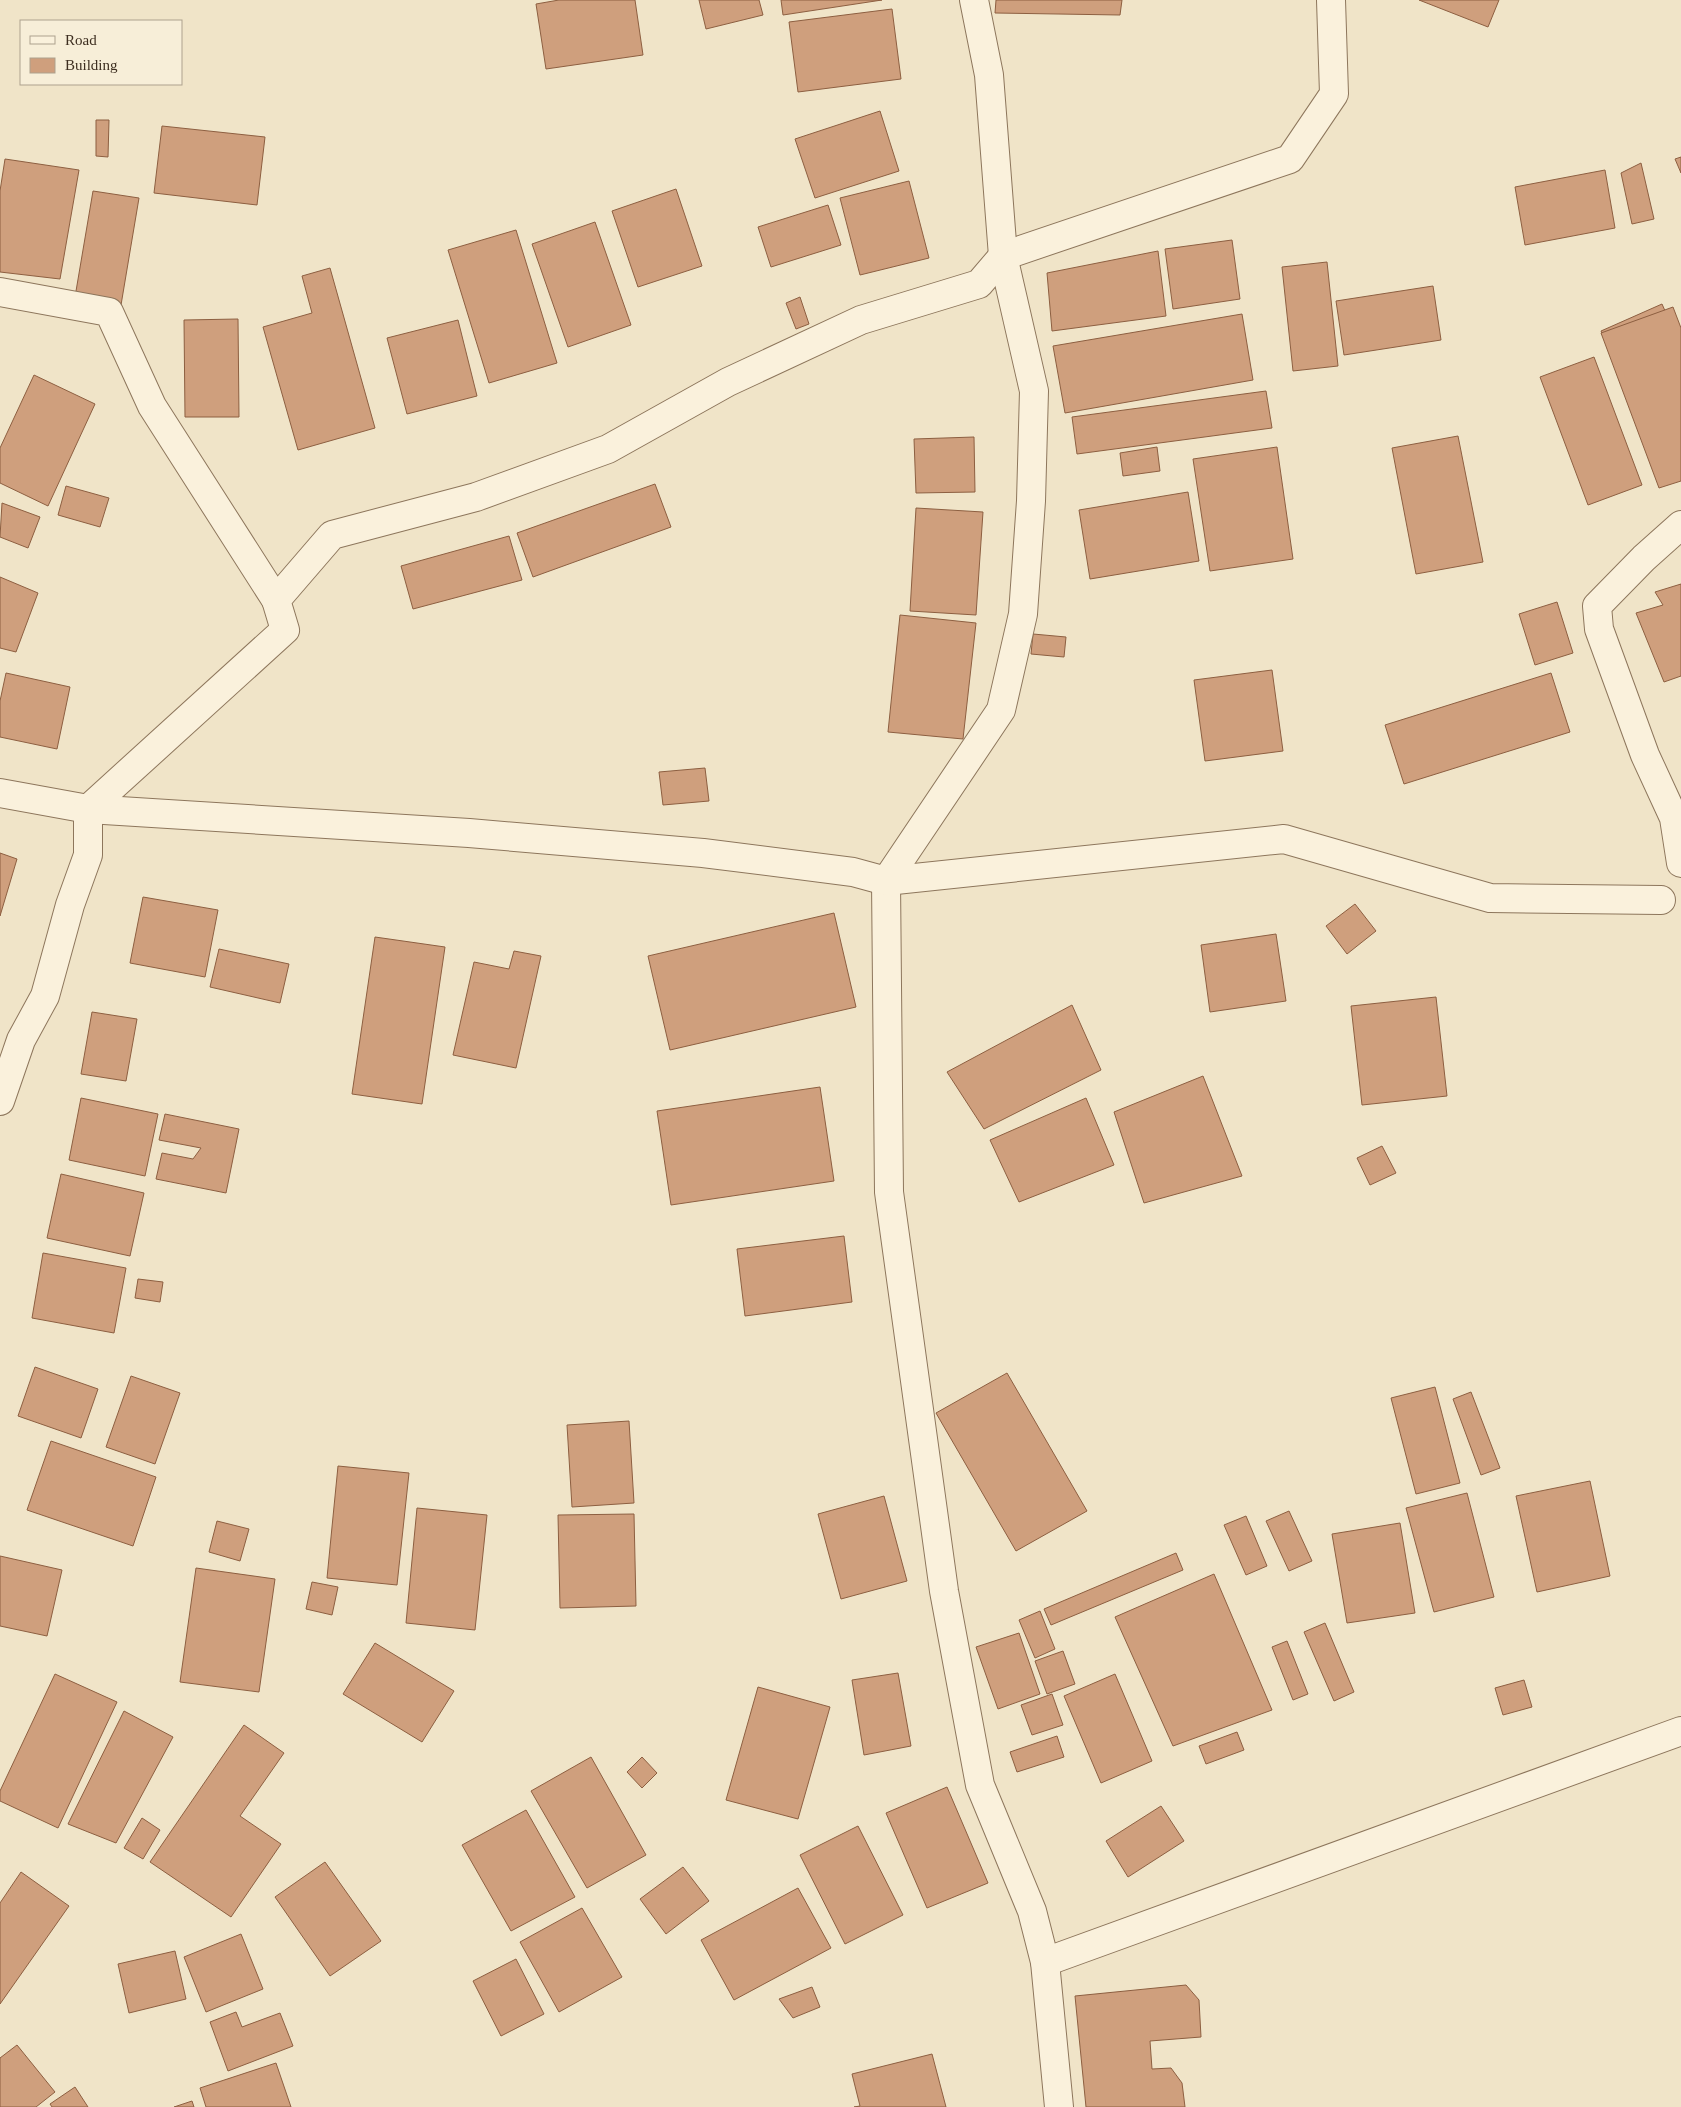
<svg xmlns="http://www.w3.org/2000/svg" width="1681" height="2107" font-family="Georgia,serif">
<rect width="100%" height="100%" fill="#f0e4c8"/>
<g fill="#cf9f7d" stroke="#8d5f41">
<polygon points="559,0 635,0 643,55 546,69 536,4"/>
<polygon points="699,0 759,0 763,15 706,29"/>
<polygon points="781,0 882,0 783,15"/>
<polygon points="996,0 1122,0 1120,15 995,13"/>
<polygon points="1419,0 1499,0 1488,27"/>
<polygon points="892,9 901,79 798,92 789,22"/>
<polygon points="880,111 899,171 815,198 795,139"/>
<polygon points="96,120 109,120 108,157 96,156"/>
<polygon points="162,126 265,137 257,205 154,193"/>
<polygon points="1681,157 1681,173 1675,159"/>
<polygon points="5,159 79,170 60,279 0,272 0,191"/>
<polygon points="1641,163 1654,219 1632,224 1621,173"/>
<polygon points="1605,170 1615,228 1525,245 1515,187"/>
<polygon points="909,181 929,258 860,275 840,198"/>
<polygon points="676,189 702,266 638,287 612,211"/>
<polygon points="93,191 139,198 121,305 75,297"/>
<polygon points="828,205 841,245 771,267 758,227"/>
<polygon points="595,222 631,325 568,347 532,244"/>
<polygon points="516,230 557,363 489,383 448,250"/>
<polygon points="1232,240 1240,299 1173,309 1165,249"/>
<polygon points="1158,251 1166,316 1052,331 1047,273"/>
<polygon points="1327,262 1338,366 1293,371 1282,267"/>
<polygon points="330,268 375,428 298,450 263,327 312,313 302,276"/>
<polygon points="1433,286 1441,340 1344,355 1336,301"/>
<polygon points="800,297 809,324 796,329 786,303"/>
<polygon points="1662,304 1681,347 1681,475 1667,482 1601,331"/>
<polygon points="1673,307 1681,328 1681,481 1659,488 1601,333"/>
<polygon points="1242,314 1253,380 1065,413 1053,346"/>
<polygon points="238,319 239,417 185,417 184,320"/>
<polygon points="458,320 477,396 407,414 387,338"/>
<polygon points="1594,357 1642,485 1588,505 1540,377"/>
<polygon points="34,375 95,404 48,506 0,483 0,448"/>
<polygon points="1266,391 1272,428 1077,454 1072,417"/>
<polygon points="1458,436 1483,562 1416,574 1392,448"/>
<polygon points="974,437 975,492 916,493 914,439"/>
<polygon points="1157,447 1160,471 1123,476 1120,453"/>
<polygon points="1277,447 1293,559 1210,571 1193,459"/>
<polygon points="655,484 671,527 533,577 517,533"/>
<polygon points="66,486 109,498 100,527 58,515"/>
<polygon points="1188,492 1199,561 1090,579 1079,510"/>
<polygon points="2,503 40,517 28,548 0,537"/>
<polygon points="916,508 983,512 976,615 910,611"/>
<polygon points="509,536 522,580 413,609 401,566"/>
<polygon points="0,577 38,593 16,652 0,648"/>
<polygon points="1681,584 1681,676 1664,682 1636,613 1663,605 1655,592"/>
<polygon points="1557,602 1573,653 1535,665 1519,614"/>
<polygon points="900,615 976,623 963,739 888,732"/>
<polygon points="1033,634 1066,637 1064,657 1031,654"/>
<polygon points="1272,670 1283,751 1205,761 1194,680"/>
<polygon points="6,673 70,687 57,749 0,737 0,701"/>
<polygon points="1551,673 1570,732 1404,784 1385,725"/>
<polygon points="705,768 709,801 663,805 659,772"/>
<polygon points="0,853 17,859 0,916"/>
<polygon points="143,897 218,910 205,977 130,963"/>
<polygon points="1355,904 1376,931 1347,954 1326,926"/>
<polygon points="834,913 856,1007 670,1050 648,956"/>
<polygon points="1276,934 1286,1001 1210,1012 1201,945"/>
<polygon points="375,937 445,947 422,1104 352,1094"/>
<polygon points="219,949 289,964 280,1003 210,987"/>
<polygon points="514,951 541,956 516,1068 453,1055 474,962 509,969"/>
<polygon points="1436,997 1447,1096 1362,1105 1351,1006"/>
<polygon points="1072,1005 1101,1070 984,1129 947,1072"/>
<polygon points="92,1012 137,1019 126,1081 81,1074"/>
<polygon points="1203,1076 1242,1176 1144,1203 1114,1112"/>
<polygon points="820,1087 834,1181 671,1205 657,1111"/>
<polygon points="81,1098 158,1114 145,1176 69,1160"/>
<polygon points="1086,1098 1114,1165 1019,1202 990,1140"/>
<polygon points="165,1114 239,1129 226,1193 156,1179 162,1153 193,1159 201,1148 159,1140"/>
<polygon points="1382,1146 1396,1173 1370,1185 1357,1158"/>
<polygon points="61,1174 144,1193 130,1256 47,1238"/>
<polygon points="844,1236 852,1302 745,1316 737,1249"/>
<polygon points="43,1253 126,1268 114,1333 32,1318"/>
<polygon points="138,1279 163,1282 160,1302 135,1298"/>
<polygon points="35,1367 98,1389 81,1438 18,1416"/>
<polygon points="1007,1373 1087,1511 1016,1551 936,1413"/>
<polygon points="131,1376 180,1393 155,1464 106,1447"/>
<polygon points="1435,1387 1460,1483 1416,1494 1391,1398"/>
<polygon points="1471,1392 1500,1468 1481,1475 1453,1399"/>
<polygon points="629,1421 634,1503 572,1507 567,1425"/>
<polygon points="51,1441 156,1477 133,1546 27,1510"/>
<polygon points="338,1466 409,1473 397,1585 327,1578"/>
<polygon points="1590,1481 1610,1576 1537,1592 1516,1496"/>
<polygon points="1467,1493 1494,1597 1434,1612 1406,1508"/>
<polygon points="884,1496 907,1581 841,1599 818,1514"/>
<polygon points="417,1508 487,1515 475,1630 406,1623"/>
<polygon points="1289,1511 1312,1561 1289,1571 1266,1521"/>
<polygon points="634,1514 636,1606 560,1608 558,1515"/>
<polygon points="1246,1516 1267,1566 1246,1575 1224,1525"/>
<polygon points="217,1521 249,1529 240,1561 209,1552"/>
<polygon points="1400,1523 1415,1613 1347,1623 1332,1534"/>
<polygon points="1176,1553 1183,1570 1051,1625 1044,1609"/>
<polygon points="0,1556 62,1570 47,1636 0,1626"/>
<polygon points="196,1568 275,1579 259,1692 180,1682"/>
<polygon points="1214,1574 1272,1710 1173,1746 1115,1617"/>
<polygon points="312,1582 338,1587 332,1615 306,1609"/>
<polygon points="1040,1611 1055,1649 1035,1658 1019,1620"/>
<polygon points="1325,1623 1354,1692 1334,1701 1304,1632"/>
<polygon points="1019,1633 1040,1694 998,1709 976,1647"/>
<polygon points="1287,1641 1308,1694 1293,1700 1272,1647"/>
<polygon points="375,1643 454,1691 422,1742 343,1694"/>
<polygon points="1063,1651 1075,1684 1047,1694 1035,1661"/>
<polygon points="898,1673 911,1746 864,1755 852,1680"/>
<polygon points="55,1674 117,1702 58,1828 0,1801 0,1791"/>
<polygon points="1115,1674 1152,1761 1101,1783 1064,1696"/>
<polygon points="1524,1680 1532,1707 1503,1715 1495,1688"/>
<polygon points="758,1687 830,1707 798,1819 726,1800"/>
<polygon points="1052,1694 1063,1725 1032,1735 1021,1705"/>
<polygon points="124,1711 173,1737 116,1843 68,1824"/>
<polygon points="244,1725 284,1753 240,1816 281,1844 231,1917 150,1862"/>
<polygon points="1237,1732 1244,1750 1206,1764 1199,1746"/>
<polygon points="1057,1736 1064,1757 1017,1772 1010,1752"/>
<polygon points="591,1757 646,1855 587,1888 531,1791"/>
<polygon points="642,1757 657,1773 642,1788 627,1772"/>
<polygon points="947,1787 988,1883 927,1908 886,1813"/>
<polygon points="1161,1806 1184,1841 1128,1877 1106,1841"/>
<polygon points="526,1810 575,1897 511,1931 462,1845"/>
<polygon points="142,1818 160,1830 143,1859 124,1848"/>
<polygon points="858,1826 903,1915 845,1944 800,1855"/>
<polygon points="325,1862 381,1941 330,1976 275,1897"/>
<polygon points="683,1867 709,1901 666,1934 640,1899"/>
<polygon points="21,1872 69,1906 0,2004 0,1903"/>
<polygon points="798,1888 831,1948 734,2000 701,1940"/>
<polygon points="582,1908 622,1977 559,2012 520,1942"/>
<polygon points="241,1934 263,1989 206,2012 184,1957"/>
<polygon points="175,1951 186,1999 129,2013 118,1964"/>
<polygon points="516,1959 544,2014 501,2036 473,1981"/>
<polygon points="1186,1985 1199,2000 1201,2037 1150,2041 1152,2069 1171,2068 1182,2083 1185,2107 1086,2107 1075,1996"/>
<polygon points="812,1987 820,2007 793,2018 779,1999"/>
<polygon points="236,2012 242,2027 280,2013 293,2046 228,2071 210,2022"/>
<polygon points="17,2045 55,2092 36,2107 0,2107 0,2058"/>
<polygon points="932,2054 946,2107 854,2107 860,2106 852,2074"/>
<polygon points="276,2063 291,2107 206,2107 200,2088"/>
<polygon points="75,2087 88,2107 52,2107 50,2104"/>
<polygon points="192,2101 194,2107 174,2107"/>
</g>
<g fill="none" stroke-linecap="round" stroke-linejoin="round">
<g stroke="#8d765c" stroke-width="30">
<g id="street">
<polyline points="974,0 989,75 1003,256 1034,391 1031,501 1023,614 1001,710 886,881 889,1192 944,1591 980,1785 1032,1911 1045,1962 1059,2107"/>
<polyline points="0,292 109,312 152,406 276,600"/>
<polyline points="1681,525 1644,558 1597,606 1599,629 1645,755 1674,818 1681,863"/>
<polyline points="0,793 88,809 469,833 703,853 853,872 886,881 1284,839 1490,898 1661,900"/>
<polyline points="0,1101 21,1040 45,996 70,905 88,855 88,809 285,630 276,600 332,535 476,497 608,449 728,382 861,320 979,284 1003,256 1290,159 1334,94 1331,0"/>
<polyline points="1045,1962 1681,1731"/>
</g>
</g>
<use href="#street" stroke="#faf1dc" stroke-width="28"/>
</g>
<rect x="20" y="20" width="162" height="65" fill="#f7eed8" stroke="#ada18e"/>
<rect x="30" y="36" width="25" height="8" fill="#faf1dc" stroke="#ada18e"/>
<text x="65" y="45" font-size="15" fill="#3d2e20">Road</text>
<rect x="30" y="58" width="25" height="15" fill="#cf9f7d" stroke="#ada18e"/>
<text x="65" y="70" font-size="15" fill="#3d2e20">Building</text>
</svg>
